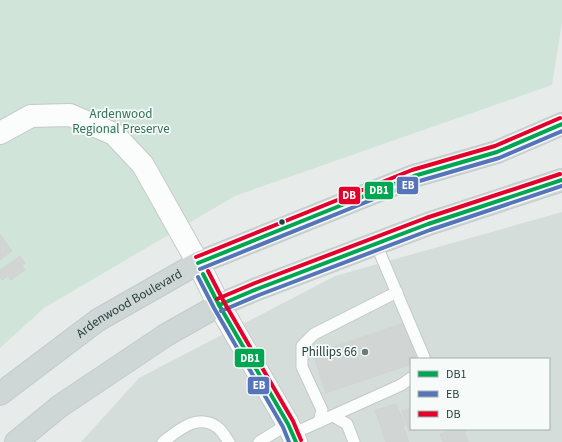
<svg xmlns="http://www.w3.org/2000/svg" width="562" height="442" font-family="'Source Sans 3',sans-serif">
<rect width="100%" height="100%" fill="#e7ecea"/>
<path fill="#d5dddb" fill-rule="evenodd" d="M562,212V442H81L139,378L335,276ZM411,359H549V429H411Z"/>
<polygon fill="#d1e4da" points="0,0 562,0 562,23 552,85 235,196 44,308 0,348"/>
<g fill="#d1d5d4" stroke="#cfd5d3">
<polygon points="0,234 12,251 0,260"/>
<polygon points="20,256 25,263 22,265 25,270 11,280 8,276 2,280 0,277 0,270"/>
<polygon points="404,323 416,359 411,359 411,364 326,393 313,354"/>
<polygon points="396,404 405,425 403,426 409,442 386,442 375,410"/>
<polygon points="411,408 411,429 414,429 409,431 402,411"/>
<polygon points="456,429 464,429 468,442 443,442 440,434"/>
</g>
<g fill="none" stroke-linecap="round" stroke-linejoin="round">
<g stroke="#c4c9c7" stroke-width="13">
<g id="lane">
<polyline points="376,244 424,357 423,359"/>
<polyline points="333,416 347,424 354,442"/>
<polyline points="319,422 322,410 302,367 302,346 314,334 397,292"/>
<polyline points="292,434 401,385 411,378"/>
<path d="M163,442C179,430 197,413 217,427C222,430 225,437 229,442"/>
<polyline points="259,442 288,424"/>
</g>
</g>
<g stroke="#c4c9c7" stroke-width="24">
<polyline id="street" points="0,133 31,116 70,115 114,134 143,165 198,263 219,305 288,424 296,442"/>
</g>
<g stroke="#c2caca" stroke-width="24">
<g id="primary">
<path id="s1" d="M0,394L98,320L198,263L414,176L497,152L562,124"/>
<polyline points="16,442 60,406 166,335 219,305 257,289 428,224 562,180"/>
</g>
</g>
<use href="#lane" stroke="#fbfcfc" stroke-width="11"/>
<use href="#street" stroke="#fbfcfc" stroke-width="22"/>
<use href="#primary" stroke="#cfd6d6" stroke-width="22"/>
<g stroke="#f6faf9" stroke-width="7">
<g id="bus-1">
<polyline points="198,263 414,176 497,152 562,124"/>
<polyline points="203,274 219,305 288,424 296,442"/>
<polyline points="219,305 257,289 428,224 562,180"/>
</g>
</g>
<g stroke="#f6faf9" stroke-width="7">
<g id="bus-2">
<polyline points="200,269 416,182 499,158 562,131"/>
<polyline points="198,277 214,308 283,427 289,442"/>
<polyline points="221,311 259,295 430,230 562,186"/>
</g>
</g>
<g stroke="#f6faf9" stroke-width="7">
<g id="bus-3">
<polyline points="196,257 412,170 495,146 560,118"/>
<polyline points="208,271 224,302 293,421 301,440"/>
<polyline points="217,299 255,283 426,218 560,174"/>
</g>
</g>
<use href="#bus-1" stroke="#00a651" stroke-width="4"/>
<use href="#bus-2" stroke="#5674b9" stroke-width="4"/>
<use href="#bus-3" stroke="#e4002b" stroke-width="4"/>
</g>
<circle fill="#253f3d" stroke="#f6faf9" stroke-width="1.5" cx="282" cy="222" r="3.5"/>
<circle fill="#697c7a" stroke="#f6faf9" stroke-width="1.5" cx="365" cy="352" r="4"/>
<g text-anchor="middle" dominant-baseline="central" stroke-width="3.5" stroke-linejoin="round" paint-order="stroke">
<g font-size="13" fill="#307458" stroke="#f6faf9">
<text x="121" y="114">Ardenwood<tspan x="121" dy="15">Regional Preserve</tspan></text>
</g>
<g font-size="13" fill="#253f3d" stroke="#f6faf9">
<text stroke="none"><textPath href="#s1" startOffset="158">Ardenwood Boulevard</textPath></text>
</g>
<g font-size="13" fill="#253f3d" stroke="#f6faf9" text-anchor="end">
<text x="357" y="352">Phillips 66</text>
</g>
</g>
<g stroke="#f6faf9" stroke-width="1.5">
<rect x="396" y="176" width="23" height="19" rx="4" fill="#5674b9"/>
<rect x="364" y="181" width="30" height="19" rx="4" fill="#00a651"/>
<rect x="338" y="186" width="23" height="19" rx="4" fill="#e4002b"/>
<rect x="234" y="348" width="31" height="20" rx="4" fill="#00a651"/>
<rect x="247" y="376" width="23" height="19" rx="4" fill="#5674b9"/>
</g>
<g font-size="11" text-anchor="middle" font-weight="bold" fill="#fff">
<text x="408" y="189">EB</text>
<text x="379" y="194">DB1</text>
<text x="349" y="199">DB</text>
<text x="250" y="362">DB1</text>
<text x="259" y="389">EB</text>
</g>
<rect x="410" y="358" width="140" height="72" fill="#f6faf9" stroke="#a2afae"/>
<rect x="418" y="371" width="20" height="6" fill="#00a651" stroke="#a2afae"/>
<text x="446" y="378" font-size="12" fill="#253f3d">DB1</text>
<rect x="418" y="391" width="20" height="6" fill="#5674b9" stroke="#a2afae"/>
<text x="446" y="398" font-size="12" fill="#253f3d">EB</text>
<rect x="418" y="411" width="20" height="6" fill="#e4002b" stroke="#a2afae"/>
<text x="446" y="418" font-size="12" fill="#253f3d">DB</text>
</svg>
